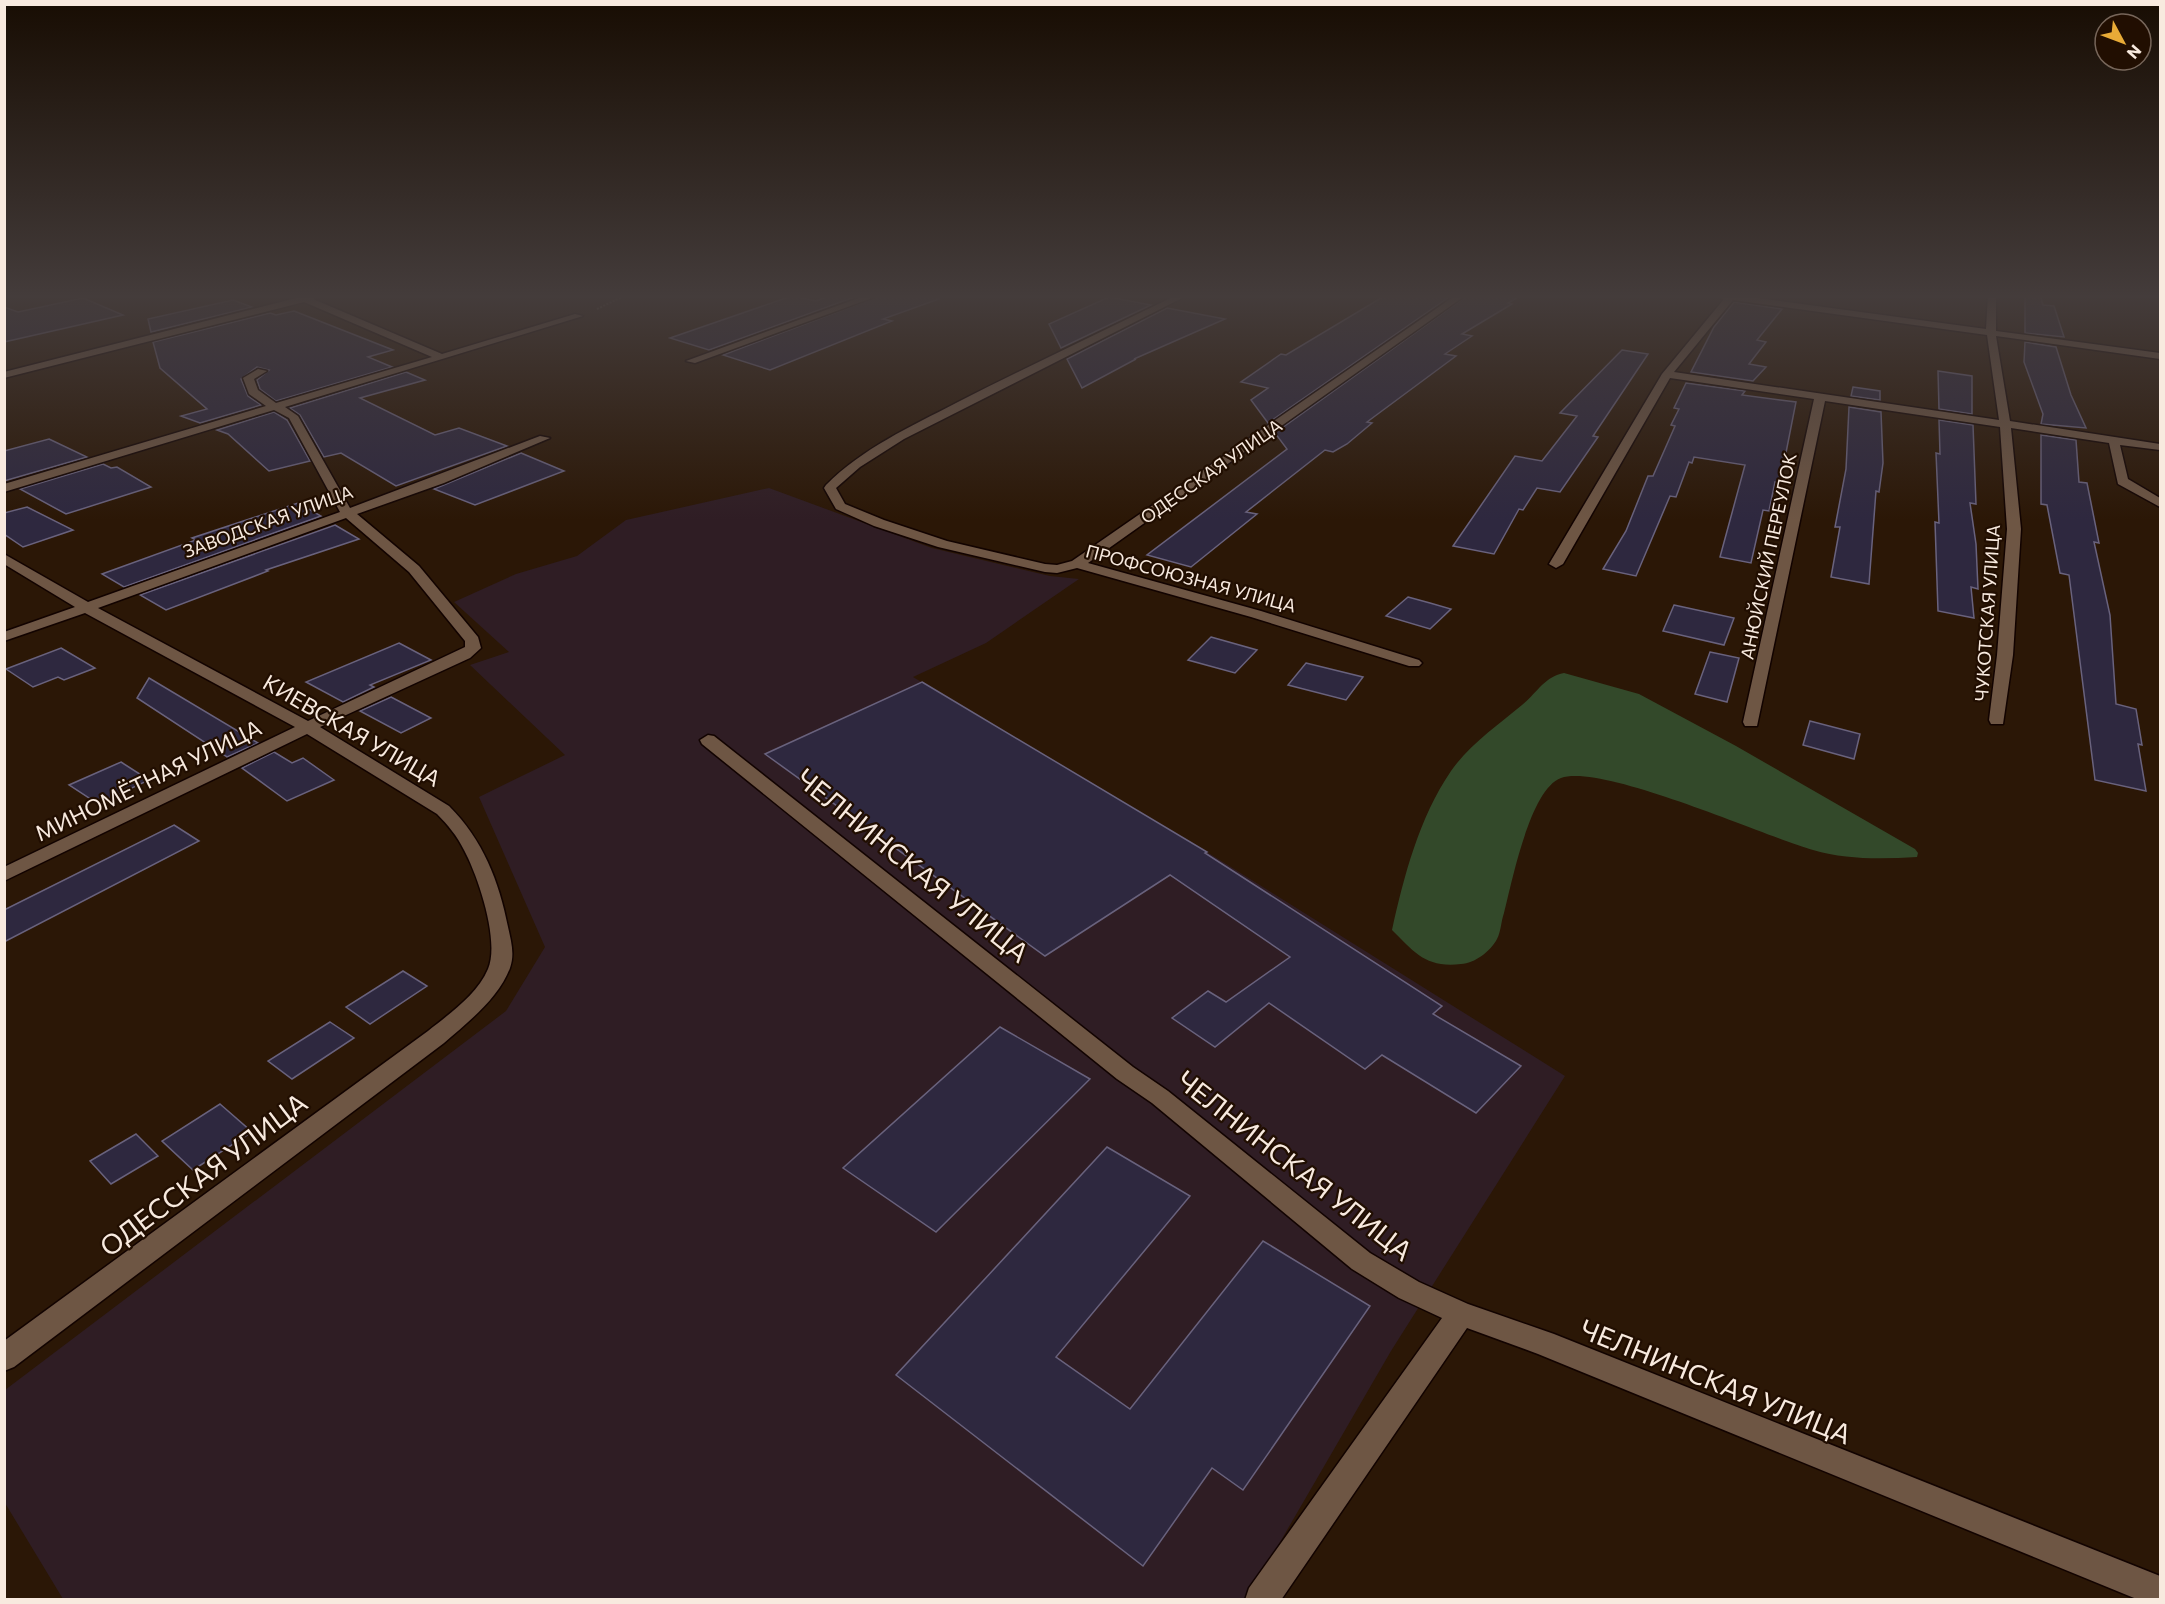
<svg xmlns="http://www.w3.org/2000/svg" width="2165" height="1604" font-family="Commissioner,sans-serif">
<rect width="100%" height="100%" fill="#2b1706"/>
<polygon fill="#2f1d24" points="769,488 932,548 1050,576 1079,579 986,643 913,677 1207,852 1565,1076 1391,1351 1247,1599 63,1599 5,1503 5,1390 506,1011 545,947 479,797 565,755 470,665 509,652 454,602 516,574 577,556 626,520"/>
<path fill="#33492a" d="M1564,673L1639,694L1736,746L1915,849L1918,853L1917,857C1882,859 1847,860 1813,850C1764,836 1602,763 1561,778C1530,789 1512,882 1504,913C1501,921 1501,932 1497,939C1490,952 1475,963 1461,964C1426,968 1415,953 1392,930C1404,876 1419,818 1451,771C1469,745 1498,725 1522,705C1536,694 1545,676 1564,673Z"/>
<g fill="#2e283f" stroke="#69627d" stroke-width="1.5">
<polygon points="832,295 860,295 709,350 670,338 792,296 816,301"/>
<polygon points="882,295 939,295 939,299 883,319 892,321 770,370 723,355"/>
<polygon points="1386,295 1452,295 1268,423 1251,400 1268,388 1241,382 1281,354 1286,355"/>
<polygon points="1468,295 1522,295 1508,303 1512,304 1462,334 1472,336 1445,354 1456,356 1367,422 1372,423 1347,444 1333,452 1325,450 1246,512 1257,514 1191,567 1147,555 1287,449 1275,433"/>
<polygon points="2025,295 2040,295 2043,305 2054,306 2064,337 2025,333"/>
<polygon points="1109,297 1151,305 1061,348 1049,324"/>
<polygon points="83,298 123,315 4,342 4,307 18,312"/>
<polygon points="233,300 252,307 151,332 148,319"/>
<polygon points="1734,302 1782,309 1757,340 1766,342 1749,364 1766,367 1753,381 1691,372 1714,327"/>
<polygon points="1167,308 1225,319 1134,359 1136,359 1082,388 1067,359"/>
<polygon points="294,311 393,350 368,357 392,367 276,401 260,389 257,380 269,370 257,367 241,379 248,396 261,405 200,423 181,416 207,409 160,368 153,342 270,313 276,315"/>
<polygon points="2025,342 2056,347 2071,395 2086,428 2041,424 2043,414 2024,362"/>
<polygon points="1622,350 1648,354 1593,436 1598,437 1560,492 1537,488 1523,510 1519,509 1494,554 1453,546 1515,456 1542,461 1577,416 1560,413"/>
<polygon points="1938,371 1972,376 1972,414 1939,409"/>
<polygon points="406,372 425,380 360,398 435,435 459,428 507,446 396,486 341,453 324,457 300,415 290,408"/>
<polygon points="1686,383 1745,391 1742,395 1796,402 1780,483 1775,482 1769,511 1763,510 1751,563 1720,557 1745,465 1694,457 1692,463 1689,462 1676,497 1670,496 1636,576 1603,569 1626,531 1648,476 1653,476 1675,426 1671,425 1679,409 1674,408"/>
<polygon points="1853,387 1880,391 1880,400 1851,396"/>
<polygon points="1849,407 1881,412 1883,463 1879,492 1876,491 1869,584 1831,577 1840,527 1835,527 1846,469"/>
<polygon points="274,412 287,420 310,461 269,471 228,434 217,430"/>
<polygon points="1939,420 1973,425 1976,504 1970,503 1976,544 1978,589 1971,587 1974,618 1938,611 1935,522 1939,523 1936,453 1940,454"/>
<polygon points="2041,435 2076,440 2079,482 2087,483 2099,543 2094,542 2110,615 2116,704 2136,709 2142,745 2138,744 2146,791 2095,780 2069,575 2060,573 2047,505 2041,504"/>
<polygon points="49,439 87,457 4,481 4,451"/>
<polygon points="521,453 564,471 475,505 434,489"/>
<polygon points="103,464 111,468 117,467 151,487 66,514 20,489"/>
<polygon points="298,503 321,516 124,587 102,574 196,540 192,538"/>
<polygon points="27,507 73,530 23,547 4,534 4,513"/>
<polygon points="335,525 359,539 266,570 268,571 166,610 140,595"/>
<polygon points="1408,597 1430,603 1451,609 1430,629 1386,616"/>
<polygon points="1674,605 1734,618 1724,645 1663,631"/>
<polygon points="1211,637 1257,650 1235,673 1188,660"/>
<polygon points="399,643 431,660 370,685 374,687 343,702 306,682"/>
<polygon points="61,648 95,668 64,680 58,677 33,687 6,669"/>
<polygon points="1710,652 1739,658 1727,702 1695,694"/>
<polygon points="1306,663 1363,677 1346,700 1288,685"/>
<polygon points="149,678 258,743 227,757 137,698"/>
<polygon points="922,682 1207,852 1205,853 1442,1006 1433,1014 1521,1066 1476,1113 1382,1055 1365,1069 1269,1003 1215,1047 1172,1018 1208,991 1226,1002 1290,957 1170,875 1045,956 765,754"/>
<polygon points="391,697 431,718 401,733 360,711"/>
<polygon points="1810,721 1860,734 1854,759 1803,745"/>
<polygon points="274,752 292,763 303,758 334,780 287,801 242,768"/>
<polygon points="121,762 149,780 98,804 69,785"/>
<polygon points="174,825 199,841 4,942 4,910"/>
<polygon points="403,971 427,986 370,1024 346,1007"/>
<polygon points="330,1022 354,1038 292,1079 268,1061"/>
<polygon points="1000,1027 1090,1079 936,1232 843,1168"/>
<polygon points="220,1104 252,1132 193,1170 162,1141"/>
<polygon points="136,1134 158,1156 111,1184 90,1161"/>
<polygon points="1107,1147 1190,1196 1056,1357 1130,1409 1263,1241 1370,1306 1243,1490 1212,1468 1143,1566 896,1375"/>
</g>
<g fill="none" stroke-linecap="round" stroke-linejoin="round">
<g stroke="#120300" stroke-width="3">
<g id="minor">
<path d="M308,295H323L313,299L442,354L575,314L583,316L285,407L298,416L350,508L540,436L550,438L444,483L357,514L419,566L478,637L481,648L470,658L320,727L449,806C483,840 499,881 508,927C511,941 515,954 510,968C498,999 468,1022 444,1043L14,1367L4,1371V1341L428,1031C449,1014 477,995 488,969C500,941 478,876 464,850C457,836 448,825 437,814L307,734L4,881V867L295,727L85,613L4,641V632L75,607L4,564V554L88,602L340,512L289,418L274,410L4,492V484L266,406L249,394L243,378L258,369L267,371L254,379L258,390L276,403L432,357L304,302L4,378V372ZM346,518L409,572L465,641V647L308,721L98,608Z"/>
<polygon points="867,295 880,295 695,363 686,361"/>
<path d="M1177,295H1188L904,439L860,467L836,488L845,504L884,520L947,541L1045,564L1057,565L1072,561L1456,295H1466L1088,563L1261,611L1419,660L1422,663L1419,666H1409L1251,617L1077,568L1057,573L1045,572L938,547L874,526L836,509L824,488L826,485C863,448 910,427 956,403C1029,366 1103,331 1177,295Z"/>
<path d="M1712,295H1736L1986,329L1988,295H1996V331L2160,353V359L1996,336L2010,421L2160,444V450L2120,445L2128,479L2160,498V507L2118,484L2109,443L2011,428L2021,529L2013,655L2003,724H1991L1989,720L1997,655L2007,529L2000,427L1825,401L1757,726H1745L1743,722L1814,399L1670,378L1563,564L1556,568L1549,564L1662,374L1724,299ZM1733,300L1987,335L1999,420L1674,372Z"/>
<polygon points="708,735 714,736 1133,1067 1168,1091 1370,1253 1419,1282 1468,1304 1554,1334 2160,1576 2160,1600 2139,1600 1538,1354 1467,1328 1281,1600 1245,1600 1249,1588 1442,1318 1399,1298 1352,1269 1152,1103 1117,1079 702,744 700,740"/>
</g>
</g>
<polyline stroke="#796758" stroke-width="2" stroke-dasharray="2 1.5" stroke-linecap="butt" points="597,309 626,295"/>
<use href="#minor" fill="#6e5644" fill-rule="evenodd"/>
</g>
<linearGradient id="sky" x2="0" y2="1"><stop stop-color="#180d03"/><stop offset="0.57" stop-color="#443c3b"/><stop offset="1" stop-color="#443c3b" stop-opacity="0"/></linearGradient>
<rect width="2165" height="520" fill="url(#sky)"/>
<g text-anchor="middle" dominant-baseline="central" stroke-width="4.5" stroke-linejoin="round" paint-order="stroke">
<g font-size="18" fill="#f8eadf" stroke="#210e01">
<text transform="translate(1211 471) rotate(-35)">ОДЕССКАЯ УЛИЦА</text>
<text transform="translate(268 521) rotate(-20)">ЗАВОДСКАЯ УЛИЦА</text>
<text transform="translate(1768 556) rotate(-78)">АНЮЙСКИЙ ПЕРЕУЛОК</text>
<text transform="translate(1191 578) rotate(15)">ПРОФСОЮЗНАЯ УЛИЦА</text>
<text transform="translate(1987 613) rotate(-86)">ЧУКОТСКАЯ УЛИЦА</text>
</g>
<g font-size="22" fill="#f8eadf" stroke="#210e01">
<text transform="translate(352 730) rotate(30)">КИЕВСКАЯ УЛИЦА</text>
<text transform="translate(148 780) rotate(-26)">МИНОМЁТНАЯ УЛИЦА</text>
</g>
<g font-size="27" fill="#f8eadf" stroke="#210e01">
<text transform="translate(913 865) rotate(39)">ЧЕЛНИНСКАЯ УЛИЦА</text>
<text transform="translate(1295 1165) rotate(38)">ЧЕЛНИНСКАЯ УЛИЦА</text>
<text transform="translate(203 1174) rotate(-37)">ОДЕССКАЯ УЛИЦА</text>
<text transform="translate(1716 1381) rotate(22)">ЧЕЛНИНСКАЯ УЛИЦА</text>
</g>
</g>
<rect width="2165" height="1604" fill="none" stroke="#f8eadf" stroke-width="12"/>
<g transform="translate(2123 42) rotate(131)"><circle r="28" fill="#210e01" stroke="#77665a" stroke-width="1.5"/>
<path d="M0-4.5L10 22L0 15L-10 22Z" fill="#e8ab37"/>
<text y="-9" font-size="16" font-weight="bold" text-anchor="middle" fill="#f8eadf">N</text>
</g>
</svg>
